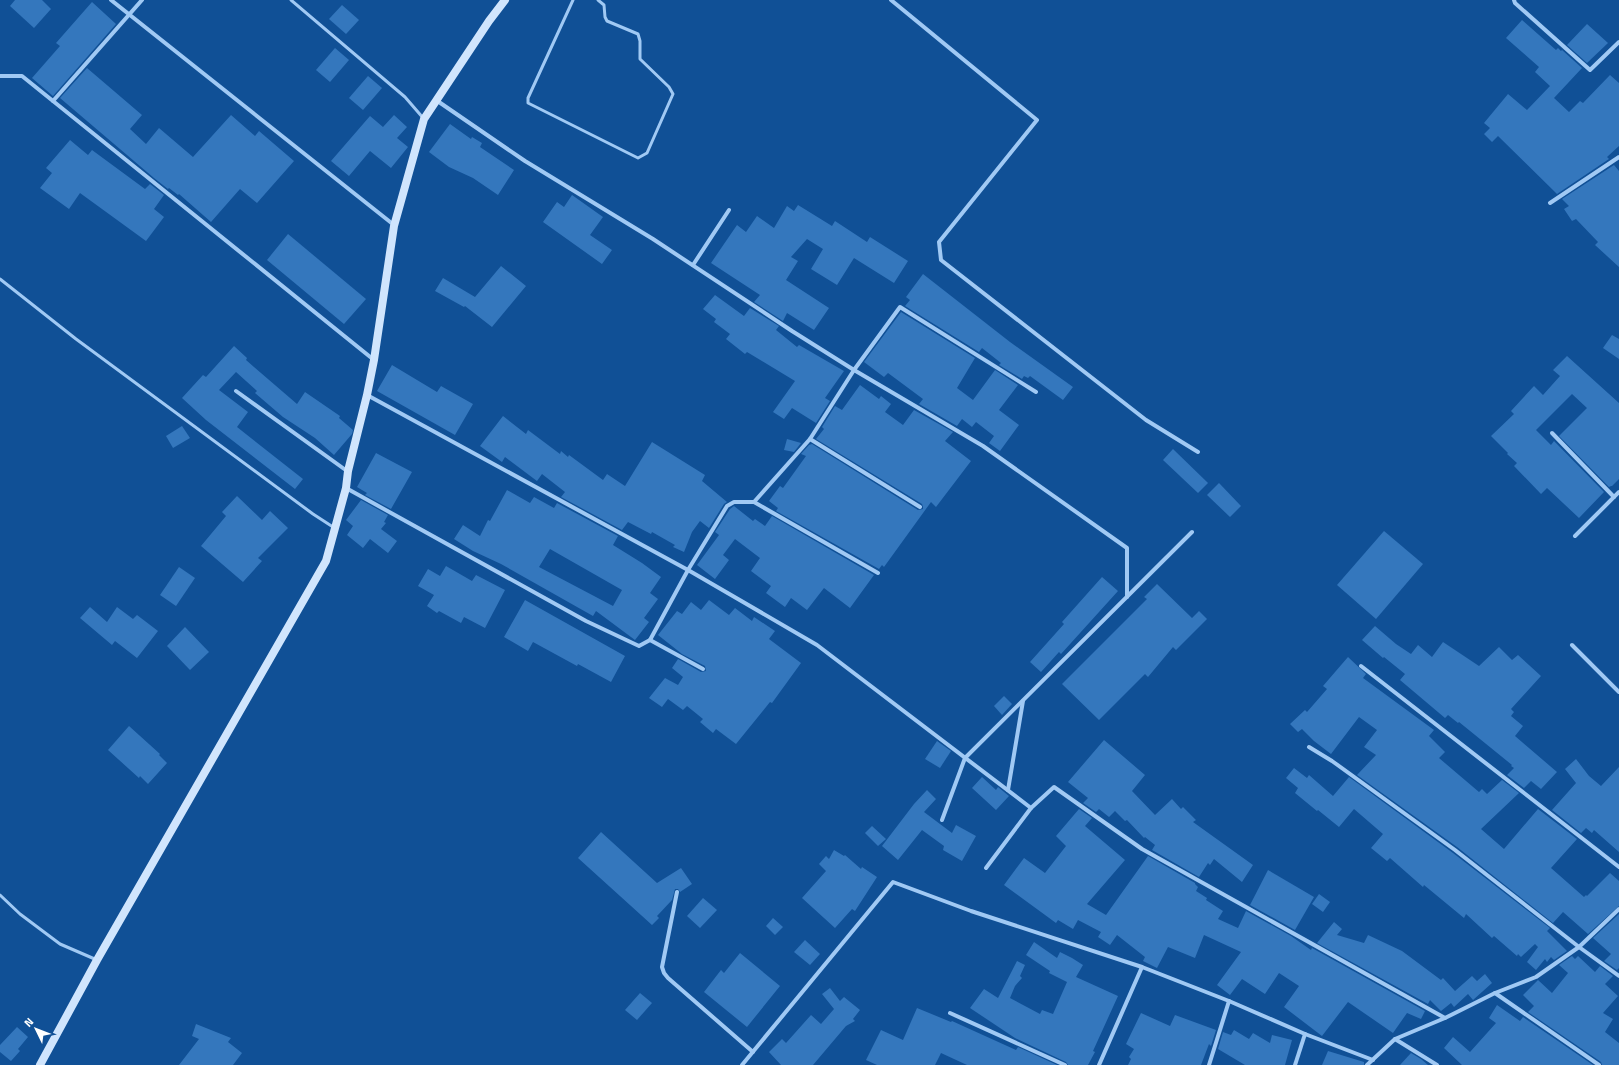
<svg xmlns="http://www.w3.org/2000/svg" width="1619" height="1065" font-family="'Titillium Web',sans-serif">
<rect width="100%" height="100%" fill="#105096"/>
<g fill="#3477bd" fill-rule="evenodd">
<polygon points="15,0 42,0 51,9 34,28 10,6"/>
<polygon points="92,2 116,24 53,96 32,78 60,46 56,43"/>
<polygon points="342,5 359,20 346,34 329,19"/>
<polygon points="1522,20 1556,50 1558,48 1561,51 1562,50 1582,68 1554,98 1569,112 1580,101 1583,103 1610,75 1619,83 1619,146 1607,157 1609,159 1557,194 1498,136 1492,142 1484,134 1490,128 1484,123 1508,94 1527,110 1550,86 1535,72 1539,67 1506,38"/>
<polygon points="1587,24 1608,43 1587,63 1567,45"/>
<polygon points="335,48 349,60 330,82 316,70"/>
<polygon points="87,68 142,115 130,129 146,144 159,128 193,157 231,115 255,136 259,131 294,161 257,203 240,189 211,222 179,194 178,195 169,188 168,189 154,178 60,98"/>
<polygon points="368,76 382,88 363,110 349,98"/>
<polygon points="394,115 407,127 397,138 408,147 391,168 370,151 349,176 331,161 370,116 383,127"/>
<polygon points="450,124 471,139 472,137 482,143 480,147 514,170 498,195 473,178 449,167 429,152"/>
<polygon points="70,140 88,155 92,150 145,189 150,184 164,195 154,209 164,217 146,241 80,193 69,209 40,188 52,173 46,168"/>
<polygon points="1614,165 1619,171 1619,267 1595,245 1598,242 1576,219 1572,221 1564,209 1569,206 1562,199"/>
<polygon points="572,195 603,217 590,235 612,250 602,264 543,222 557,202 564,207"/>
<polygon points="798,205 832,226 835,221 867,242 870,237 908,261 894,283 854,258 837,285 811,269 823,249 807,239 791,257 798,261 786,280 829,308 814,330 787,313 783,321 754,302 760,295 711,263 737,225 746,232 757,216 774,228 787,206 794,211"/>
<polygon points="288,234 366,299 344,324 267,260"/>
<polygon points="501,266 526,286 492,327 465,306 464,307 435,291 443,278 475,297"/>
<polygon points="923,274 1010,342 1073,387 1063,400 1030,376 1028,378 1024,376 1022,379 999,365 1001,363 982,348 979,352 905,306 910,300 906,297"/>
<polygon points="715,295 744,316 750,308 779,326 776,330 797,347 799,345 844,371 825,398 830,401 816,423 792,408 784,419 773,412 795,381 747,352 745,354 726,339 730,334 714,322 716,319 703,309"/>
<polygon points="901,312 975,358 957,388 973,400 995,370 1018,385 999,410 1019,425 1000,451 989,443 994,436 976,422 972,427 962,419 957,426 919,404 923,399 888,373 884,377 864,362"/>
<polygon points="1612,335 1619,339 1619,359 1603,348"/>
<polygon points="234,346 247,358 246,360 297,404 305,392 340,416 339,418 353,430 352,434 334,455 315,438 283,417 255,393 257,391 236,372 219,390 248,412 237,427 303,479 295,489 206,420 182,398 203,375 206,377"/>
<polygon points="1567,356 1619,403 1619,479 1612,486 1611,486 1609,487 1559,436 1587,408 1572,394 1536,430 1551,445 1554,441 1604,492 1579,518 1547,488 1541,494 1514,466 1517,463 1507,454 1508,453 1491,436 1514,414 1511,411 1534,386 1543,395 1560,376 1553,370"/>
<polygon points="392,365 437,392 441,386 473,404 455,435 377,391"/>
<polygon points="860,385 879,399 881,396 891,404 885,412 903,425 914,410 953,432 945,441 971,461 936,507 931,502 884,567 882,565 879,569 776,511 778,508 769,501 780,486 783,488 806,456 801,454 809,445 812,444 918,510 923,509 923,507 922,504 816,439 824,429 822,427 835,406 842,410"/>
<polygon points="503,416 526,434 528,430 560,454 561,451 568,457 569,455 603,480 607,474 625,486 652,442 705,475 702,481 727,502 724,504 709,528 700,521 692,532 684,552 673,547 675,545 652,532 651,534 628,522 622,530 561,497 565,492 542,474 537,481 505,457 502,462 480,446"/>
<polygon points="182,426 190,438 173,448 166,436"/>
<polygon points="787,439 801,443 794,452 784,450"/>
<polygon points="1173,449 1208,483 1198,493 1163,460"/>
<polygon points="376,453 412,472 391,509 365,495 367,493 357,487"/>
<polygon points="1219,483 1241,506 1230,517 1207,495"/>
<path d="M507,490L530,503L534,497L554,508L557,503L618,536L613,545L642,563L661,577L650,593L658,599L644,618L649,622L635,640L596,611L593,616L501,564L473,551L454,539L463,525L480,536L488,520L490,521ZM550,549L622,590L613,606L539,567Z"/>
<polygon points="237,496 262,520 270,511 288,528 258,558 262,561 243,582 201,546 226,516 222,512"/>
<polygon points="361,500 388,515 384,522 386,523 381,529 397,541 388,553 370,539 363,548 347,535 353,526 346,520"/>
<polygon points="734,506 753,521 755,519 765,526 772,516 874,575 850,608 824,588 807,610 791,598 785,607 766,593 771,586 751,571 760,558 735,539 723,555 729,560 715,579 697,565 719,535 715,532 730,509"/>
<polygon points="1384,531 1423,564 1376,619 1337,585"/>
<polygon points="446,566 472,581 476,575 505,590 485,628 464,617 461,623 439,611 437,613 427,606 434,595 418,586 428,569 440,576"/>
<polygon points="179,567 195,578 176,606 160,595"/>
<polygon points="1102,577 1118,591 1061,654 1059,652 1041,672 1030,662 1064,624 1062,622"/>
<polygon points="1157,584 1192,618 1199,611 1207,619 1176,650 1173,647 1148,677 1145,674 1099,720 1062,684 1147,599 1144,597"/>
<polygon points="525,600 625,656 611,682 578,664 577,666 533,642 528,651 504,637"/>
<polygon points="709,600 729,615 735,608 752,621 754,617 775,631 769,639 801,663 772,703 770,702 736,744 716,729 713,733 700,722 703,719 687,706 683,710 668,699 662,707 649,698 665,678 678,685 683,677 672,668 678,659 701,672 706,671 705,666 682,654 658,635 677,611 682,614 691,602 701,610"/>
<polygon points="90,607 107,622 117,607 133,619 137,615 158,631 137,658 115,641 112,645 80,618"/>
<polygon points="1375,626 1396,644 1411,654 1418,645 1432,657 1443,642 1479,666 1499,647 1512,660 1518,655 1541,676 1511,709 1514,712 1511,716 1523,726 1515,736 1557,772 1541,789 1531,781 1524,788 1507,775 1514,768 1511,766 1512,765 1459,722 1458,723 1448,715 1445,718 1400,680 1405,674 1384,657 1383,658 1362,640"/>
<polygon points="185,627 209,652 190,670 167,646"/>
<polygon points="1348,657 1366,674 1363,678 1434,730 1429,736 1445,752 1439,758 1479,792 1482,789 1487,794 1502,780 1519,793 1481,829 1504,849 1538,809 1577,839 1551,868 1584,897 1586,895 1587,896 1610,873 1619,881 1619,906 1588,934 1563,912 1553,923 1457,847 1357,775 1376,755 1364,747 1377,730 1359,717 1331,754 1314,741 1302,729 1298,732 1290,724 1305,710 1307,712 1327,689 1323,686"/>
<polygon points="1004,696 1012,704 1002,715 994,706"/>
<polygon points="129,726 160,754 159,755 167,763 148,784 140,776 139,778 108,750"/>
<polygon points="1104,740 1145,775 1132,791 1155,815 1172,799 1181,809 1183,807 1196,820 1193,822 1253,865 1242,882 1214,859 1210,865 1208,863 1199,877 1152,850 1155,845 1145,837 1144,838 1127,820 1125,821 1115,811 1109,817 1099,809 1096,812 1083,803 1088,798 1068,782"/>
<polygon points="937,741 951,751 940,768 925,759"/>
<polygon points="1576,759 1589,776 1601,786 1619,767 1619,852 1594,830 1592,833 1586,828 1581,833 1552,810 1576,783 1565,769"/>
<polygon points="1294,768 1307,778 1309,775 1333,796 1349,777 1453,853 1550,928 1547,931 1567,951 1554,960 1551,957 1547,962 1545,959 1536,970 1527,962 1538,947 1535,944 1521,957 1518,954 1517,956 1494,936 1492,938 1466,914 1464,918 1424,885 1423,887 1390,858 1387,861 1371,848 1383,834 1354,809 1339,827 1318,810 1317,811 1295,793 1298,788 1286,778"/>
<polygon points="982,777 996,790 998,787 1009,796 996,810 972,788"/>
<polygon points="927,790 936,799 924,812 952,833 956,825 976,836 962,861 943,850 944,846 922,830 898,860 882,846 914,804"/>
<polygon points="1079,809 1092,818 1085,826 1125,860 1087,904 1106,915 1148,856 1195,883 1195,884 1198,887 1196,891 1207,898 1206,900 1223,911 1218,919 1238,928 1246,911 1291,936 1311,950 1312,948 1425,1011 1421,1019 1407,1013 1393,1033 1348,1002 1322,1036 1284,1007 1299,986 1279,973 1265,994 1242,979 1230,995 1217,985 1241,952 1204,935 1195,958 1168,947 1157,968 1143,961 1145,957 1117,935 1110,945 1098,937 1101,932 1078,920 1073,929 1058,920 1056,923 1004,885 1024,858 1045,873 1066,846 1056,836"/>
<polygon points="872,826 886,839 878,846 865,833"/>
<polygon points="601,832 657,883 681,868 692,884 680,892 678,889 675,889 672,900 657,916 659,918 652,925 578,858"/>
<polygon points="834,850 844,856 845,855 861,869 862,867 877,877 855,911 852,909 835,928 802,898 826,871 819,864 826,856 829,859"/>
<polygon points="1268,870 1314,897 1295,930 1250,905"/>
<polygon points="1319,894 1330,902 1323,912 1312,904"/>
<polygon points="703,898 717,910 700,928 687,916"/>
<polygon points="1619,914 1619,968 1617,970 1604,961 1611,954 1593,938"/>
<polygon points="773,918 783,927 775,935 766,926"/>
<polygon points="1334,922 1342,929 1337,935 1364,943 1368,935 1402,951 1441,980 1443,978 1455,991 1472,976 1477,981 1485,974 1492,983 1473,1000 1468,994 1454,1007 1451,1003 1441,1011 1430,1000 1428,1004 1317,943"/>
<polygon points="805,940 820,954 810,965 794,952"/>
<polygon points="1034,942 1057,958 1060,952 1072,958 1083,965 1076,977 1118,996 1093,1051 1095,1052 1088,1065 1068,1065 1066,1062 1015,1038 970,1008 984,989 998,998 1017,961 1025,965 1020,976 1022,978 1015,986 1010,998 1040,1014 1042,1010 1053,1014 1067,982 1049,973 1050,971 1026,955"/>
<polygon points="740,953 780,986 747,1027 704,992 721,970 724,973"/>
<polygon points="1572,956 1575,959 1578,956 1595,972 1600,966 1613,976 1605,984 1618,996 1603,1013 1613,1019 1605,1032 1619,1043 1619,1065 1602,1065 1601,1062 1528,1012 1534,1006 1523,995 1538,980 1552,993 1568,973 1559,965"/>
<polygon points="830,988 840,1001 844,997 860,1010 853,1019 855,1021 846,1026 813,1065 781,1065 769,1052 782,1039 786,1043 811,1015 821,1024 834,1009 822,994"/>
<polygon points="640,993 652,1003 637,1020 625,1010"/>
<polygon points="1497,1005 1520,1021 1523,1017 1593,1065 1462,1065 1444,1048 1453,1037 1470,1052 1496,1023 1489,1018"/>
<polygon points="917,1008 951,1022 952,1021 1016,1050 1018,1047 1057,1065 967,1065 941,1053 935,1065 877,1065 866,1060 881,1030 903,1040"/>
<polygon points="1141,1013 1170,1026 1175,1015 1216,1030 1211,1046 1209,1044 1201,1065 1128,1065 1131,1059 1129,1057 1134,1049 1126,1044"/>
<polygon points="196,1024 231,1038 228,1042 242,1053 233,1065 179,1065 199,1039 192,1036"/>
<polygon points="17,1027 28,1037 18,1049 20,1051 11,1061 0,1052 0,1045"/>
<polygon points="1234,1030 1249,1039 1253,1033 1270,1043 1272,1035 1292,1040 1285,1065 1245,1065 1218,1049 1223,1032 1231,1035"/>
<polygon points="1328,1051 1364,1062 1364,1065 1322,1065"/>
<polygon points="1411,1053 1421,1059 1428,1065 1400,1065"/>
</g>
<g fill="none" stroke-linecap="round" stroke-linejoin="round">
<g stroke="#a0c9f4" stroke-width="3">
<polyline points="291,0 405,97 424,119"/>
<polyline points="573,0 528,98 528,103 638,158 647,153 673,94 669,87 640,59 640,41 638,34 607,21 605,17 604,5 598,0"/>
<polyline points="0,279 76,339 313,514 333,527"/>
<polyline points="0,895 20,914 60,944 97,960"/>
</g>
<g stroke="#a0c9f4" stroke-width="4">
<polyline points="111,0 394,225"/>
<polyline points="891,0 1037,120 939,242 941,260 1146,420 1198,452"/>
<polyline points="1514,0 1515,3 1590,70 1619,42"/>
<polyline points="0,76 22,76 374,360"/>
<polyline points="436,100 525,161 653,239 792,331 854,370 810,439 920,507"/>
<polyline points="53,101 142,0"/>
<polyline points="1550,203 1619,157"/>
<polyline points="693,265 729,210"/>
<polyline points="236,391 347,471"/>
<polyline points="1036,392 900,307 854,370 983,446 1127,548 1127,597"/>
<polyline points="367,395 688,570 817,645 1031,808 1054,787 1142,849 1445,1018"/>
<polyline points="1552,433 1614,497"/>
<polyline points="346,488 586,621 639,646 650,640 688,570 727,506 734,502 754,502 878,573"/>
<polyline points="754,502 810,439"/>
<polyline points="1575,536 1619,492"/>
<polyline points="650,640 703,669"/>
<polyline points="1572,645 1619,692"/>
<polyline points="1361,666 1619,867"/>
<polyline points="1309,747 1332,761 1455,850 1579,947 1619,976"/>
<polyline points="1008,790 1023,701"/>
<polyline points="942,820 965,758 1192,532"/>
<polyline points="986,868 1031,808"/>
<polyline points="677,892 662,967 664,973 668,978 753,1052"/>
<polyline points="1495,993 1599,1065"/>
<polyline points="950,1013 1065,1065"/>
<polyline points="1395,1039 1437,1065"/>
<polyline points="742,1065 893,882 971,911 1142,967 1229,1001 1305,1034 1373,1060"/>
<polyline points="1099,1065 1142,967"/>
<polyline points="1209,1065 1229,1001"/>
<polyline points="1295,1065 1305,1034"/>
<polyline points="1367,1065 1395,1039 1445,1018 1495,993 1536,977 1579,947 1619,909"/>
</g>
<polyline stroke="#d0e5fd" stroke-width="8" points="40,1065 97,960 326,561 346,488 348,471 367,395 374,360 394,226 424,119 489,21 505,0"/>
</g>
<g transform="translate(36 1029) rotate(313)" stroke="#105096" stroke-width="3" paint-order="stroke">
<path d="M0-3L7 15L0 10L-7 15Z" fill="#ffffff"/>
<text y="-6" font-size="11" font-weight="bold" text-anchor="middle" fill="#ffffff">N</text>
</g>
</svg>
